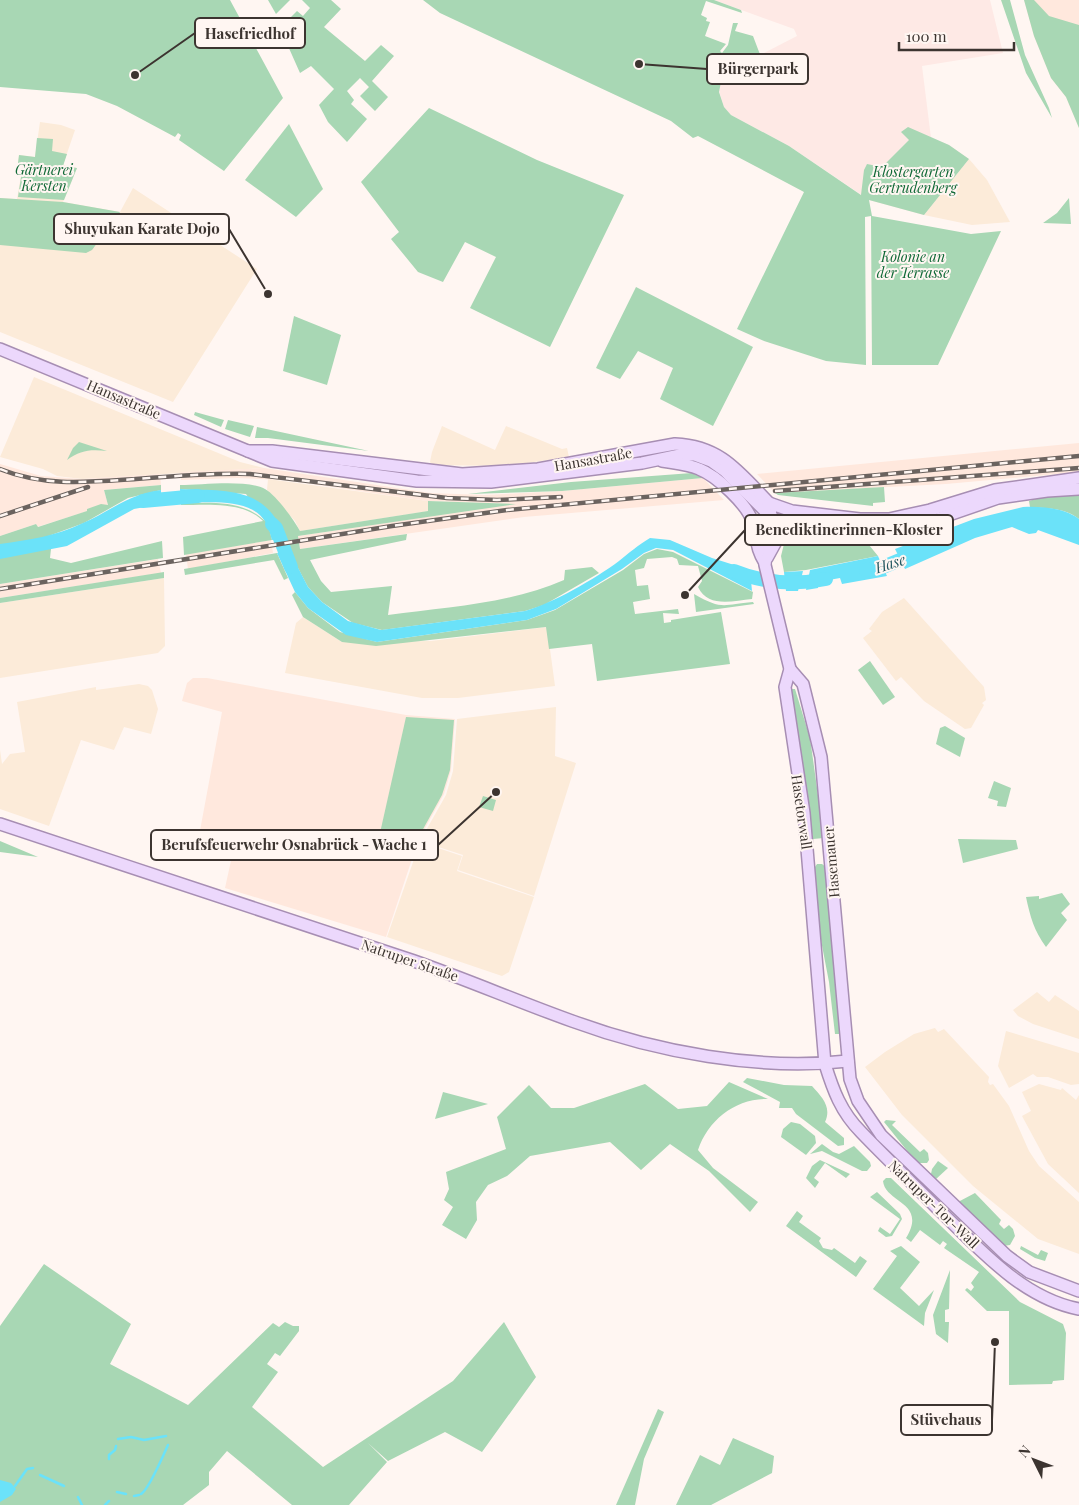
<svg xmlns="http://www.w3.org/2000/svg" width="1079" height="1505" font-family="'Playfair Display',serif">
<rect width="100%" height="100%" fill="#fff6f2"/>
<g fill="#fcebd9">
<polygon points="40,122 61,125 75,130 63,165 77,168 63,202 120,212 133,188 257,269 173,402 0,332 0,198 17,199 23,164 18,163 19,155 35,157"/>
<polygon points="969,159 987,180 1010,222 972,225 924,215"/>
<polygon points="34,377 240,462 264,468 82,479 57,476 43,469 0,457"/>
<polygon points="442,426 495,450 506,426 562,449 567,448 569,457 507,466 432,465 430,462 432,452"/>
<polygon points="268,479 428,501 429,511 300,531 295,521 267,490"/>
<polygon points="164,578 165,646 158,653 0,678 0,603"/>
<polygon points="904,598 984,687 986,700 982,703 984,705 971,728 965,729 924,701 901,677 896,681 863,638 872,631 869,629 882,612"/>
<polygon points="303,617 342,642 431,641 547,627 555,686 458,698 422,698 285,673 296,623"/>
<polygon points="139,684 148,686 152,690 158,709 151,734 124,727 114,750 81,740 49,826 0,809 0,750 2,764 10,754 25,752 17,702 96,687 96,690"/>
<polygon points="556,707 555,756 576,763 534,896 458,870 463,855 420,841 446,795 453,771 457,719"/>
<polygon points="420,842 462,856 457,871 534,897 509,972 502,976 387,937"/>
<polygon points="1037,992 1049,1002 1055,995 1079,1011 1079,1039 1033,1024 1018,1016 1013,1010"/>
<polygon points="935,1028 938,1032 944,1029 989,1077 988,1082 990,1085 993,1084 1009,1106 1029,1151 1039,1166 1079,1202 1079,1254 1038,1239 973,1186 902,1115 865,1067 885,1052 914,1034"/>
<polygon points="1006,1031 1079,1053 1079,1084 1071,1085 1048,1077 1037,1077 1033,1074 1009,1088 998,1066"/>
<polygon points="1039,1084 1061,1090 1062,1088 1076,1100 1079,1095 1079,1193 1048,1164 1022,1116 1031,1111 1022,1092"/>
</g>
<g fill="#ffe8dd">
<polygon points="1024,0 1079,0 1079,128 1066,97 1051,78 1034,36"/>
<polygon points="1079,443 1079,472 946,484 775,493 757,474"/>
<polygon points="0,464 41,476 82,479 160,474 161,485 104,490 108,505 87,509 88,511 37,527 36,524 0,536"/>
<polygon points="264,468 430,493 484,495 562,491 703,478 724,500 524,517 300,549 298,536 511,504 428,501 284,480 237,478 181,480 180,472"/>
<polygon points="271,540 273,553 188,569 186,554"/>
<polygon points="158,559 161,573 0,598 0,584"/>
<polygon points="193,678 207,678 406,715 455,719 451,770 444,794 418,841 386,937 225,888 234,847 199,836 222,712 182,701 187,683"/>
</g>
<polygon fill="#fee9e5" points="714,0 990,0 1003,53 922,66 931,138 949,145 969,159 924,215 869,200 789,146 731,115 724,107 719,91 726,57 764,65 760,55 797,36 794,29"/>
<g fill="#a8d7b4">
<polygon points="0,0 230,0 283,98 224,171 179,140 181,135 178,133 175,137 117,106 86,94 0,87"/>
<polygon points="268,0 290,0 276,14"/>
<polygon points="302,0 331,0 341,9 324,27 365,61 381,45 394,56 372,81 388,97 375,111 360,96 369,87 360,78 347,91 354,100 351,104 367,119 347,142 328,122 319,105 334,89 311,66 300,73 280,28 297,11 303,16 310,8"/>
<polygon points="423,0 714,0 741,10 742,13 706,1 701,15 707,18 706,21 710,22 705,36 726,44 720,51 722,53 728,45 733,23 738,23 735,31 753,36 764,65 726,57 719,92 724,107 731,115 789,146 861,195 864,170 867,164 882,167 909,140 901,132 908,127 949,145 969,159 924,215 869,200 872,216 971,234 1001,231 938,365 872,365 871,216 865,217 866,365 826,361 764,341 737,329 804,192 698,136 693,138 671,121 440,13"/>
<polygon points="1001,0 1010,0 1025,55 1049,108 1052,118 1026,73"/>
<polygon points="1024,0 1034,0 1049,16 1079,25 1079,128 1066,97 1051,78 1034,36"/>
<polygon points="429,108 537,160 624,195 550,347 470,308 496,257 465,242 443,282 418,272 391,239 399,232 361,182"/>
<polygon points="289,124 323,189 296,217 245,180"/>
<polygon points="37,138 53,139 52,151 67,154 63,166 77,168 64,200 18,197 23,164 18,163 19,155 35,157"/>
<polygon points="0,198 63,202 120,212 92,250 86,253 0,245"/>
<polygon points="1069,198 1071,224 1043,223 1057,213"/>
<polygon points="636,287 753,347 713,426 660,399 673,368 638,351 620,379 596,368"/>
<polygon points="294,316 341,335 327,385 283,371"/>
<polygon points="195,412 224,420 221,427 194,415"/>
<polygon points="228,420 254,426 250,437 225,429"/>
<polygon points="257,427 369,451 268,438 255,438"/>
<path d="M79,442L107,451C91,449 80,450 67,460L73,448Z"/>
<polygon points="692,473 703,478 562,491 468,494 571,482"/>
<polygon points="161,485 161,490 128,498 84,523 43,538 51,549 50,558 71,563 162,541 163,558 0,584 0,536 36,524 38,527 87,511 87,509 101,504 108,505 104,490"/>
<path d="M180,485C202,485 246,479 265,489C276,495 294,520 300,531L428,511V501L516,504L298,536L300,549L407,534L406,540L310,560L321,581L331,592L392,586L388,615C447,607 509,604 564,580L565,570L592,567L599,573L544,605L525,611L382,630L353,623L322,602L308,587L289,551L283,533L269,528L272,540L184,555L183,537L263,521C243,501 207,505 181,505V503C210,503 242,499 265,521L246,494L180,489Z"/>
<polygon points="884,487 885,502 873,503 873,506 778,495 775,493"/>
<path d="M1075,495L1079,496V519C1066,508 1046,508 1030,507L1029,501L1045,496Z"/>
<polygon points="806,536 860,546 869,545 878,556 806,570 784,572 781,556 784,544 797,537"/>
<path d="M657,549L673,552L753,592L752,599C732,601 708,608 698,587L702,581L698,566L679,565L677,559L672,557L647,559L644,568L635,570L637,586L648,585L650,599L633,602L635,614L678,609L679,614L663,613L664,623L671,622V620L721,612L730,664L597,681L592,644L549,649L546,627L376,646L342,642L303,617L292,595L295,592L308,608L340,632L377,642L527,620L555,610L623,570L644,554Z"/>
<polygon points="277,553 288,578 284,580 274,560 185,575 184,569"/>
<polygon points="164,572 164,578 0,603 0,598"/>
<path d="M694,594C722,610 722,605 753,602L754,604L696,612Z"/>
<polygon points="870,661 895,697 883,705 858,670"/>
<polygon points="789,689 795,689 810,738 824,838 813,839"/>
<polygon points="406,717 454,720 450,770 442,795 417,840 380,833"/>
<polygon points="945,726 965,738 960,757 936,744 940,728"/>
<polygon points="994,781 1011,788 1006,807 997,806 998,801 988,798"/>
<polygon points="483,796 496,800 493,811 479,807"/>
<polygon points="958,839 1016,840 1018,849 963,863"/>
<polygon points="0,841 38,857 0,852"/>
<polygon points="817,864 822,864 827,868 843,1034 835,1034 829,982 819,930 813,870"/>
<path d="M1062,893L1070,904L1061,913L1067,920L1046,947C1034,931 1030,916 1026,897L1039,896V899Z"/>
<path d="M747,1078L784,1085L812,1086C822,1097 832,1107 825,1122L844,1138V1145L838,1146L796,1114L792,1108H779L780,1102L743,1082Z"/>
<path d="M729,1082L768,1099C736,1098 708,1120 698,1150L713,1168L758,1202L750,1212L709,1171L670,1144L641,1170L610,1142L530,1156L507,1176L488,1185L476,1202L477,1220L466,1239L442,1225L453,1207L444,1200L449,1189L446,1172L506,1149L497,1117L529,1085L551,1108H574L645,1084L678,1109L707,1106Z"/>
<polygon points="443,1092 488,1104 435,1119"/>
<polygon points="886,1120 896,1121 892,1125 920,1152 924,1149 928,1153 929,1160 927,1163 917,1163 884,1122"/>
<polygon points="791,1122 800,1124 815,1136 816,1143 806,1155 781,1137 783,1129"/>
<polygon points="822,1144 833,1152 839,1154 854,1146 870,1162 871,1166 867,1171 862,1171 822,1151 810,1154"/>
<polygon points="820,1160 850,1174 846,1178 825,1163 814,1178 819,1182 815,1188 806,1178 812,1166"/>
<polygon points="938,1161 948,1168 935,1180 931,1174 932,1169"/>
<path d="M886,1178H891L1020,1302L1063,1324L1066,1333L1064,1380L1053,1381L1052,1384L1009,1385V1311H987L965,1290L967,1288L971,1291L974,1287L971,1283L979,1272L944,1248L947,1244L943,1241L940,1245L920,1230L911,1242L906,1238C928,1202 885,1203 883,1181Z"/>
<polygon points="877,1192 900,1214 902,1219 892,1236 886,1237 878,1231 880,1227 890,1234 900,1219 870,1197"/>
<polygon points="975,1193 1001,1220 999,1224 1004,1229 1009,1225 1013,1229 1015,1236 1010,1245 1003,1246 958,1202"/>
<polygon points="797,1211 803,1216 799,1222 821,1238 819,1241 823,1248 832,1250 834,1248 855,1263 860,1256 867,1261 856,1277 786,1226"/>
<polygon points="901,1246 920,1262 900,1288 919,1306 934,1290 925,1313 924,1326 873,1289 897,1256 890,1251"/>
<polygon points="1021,1246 1038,1255 1041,1250 1048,1253 1045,1261 1035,1258 1020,1249"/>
<polygon points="44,1264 131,1324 110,1364 188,1405 273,1323 279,1327 285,1322 293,1326 299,1326 299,1331 280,1356 275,1353 267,1364 278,1372 252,1407 323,1467 453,1381 504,1322 536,1377 482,1452 445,1432 388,1461 368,1443 387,1462 349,1505 292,1505 227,1451 209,1472 209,1485 183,1505 0,1505 0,1326"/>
<polygon points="950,1270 949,1309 945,1310 945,1322 949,1322 948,1343 936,1334 933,1315"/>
<polygon points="658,1409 664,1412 644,1459 635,1505 616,1505"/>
<polygon points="733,1438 774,1456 772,1473 711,1505 676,1505 700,1455 720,1465"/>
</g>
<g fill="#6be2f9">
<path d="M180,489C227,491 267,486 285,538L272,540C270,534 269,527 265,521C249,497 206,503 181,503Z"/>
<path d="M161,490V504L134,509L67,546L0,559V544C29,540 56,536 83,523C111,511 128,494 161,490Z"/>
<path d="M1023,507C1041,506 1065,508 1079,519V545L1038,530L1036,533L1029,534L1012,527L975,538L905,569L895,549L974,519Z"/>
<path d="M650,538L670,540L712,558L750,570L752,591L673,550L656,548L644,553L622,569L556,609L527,620L377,642L346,635L308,608L295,592L277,553L289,550L308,587L322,602L348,621L381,630L525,611C553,603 595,579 619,561C629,553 638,545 650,538Z"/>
<polygon points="878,556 887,576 842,584 840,578 818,582 818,588 806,590 810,570"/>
<polygon points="803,571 798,591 786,591 784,572"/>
<polygon points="0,1480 11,1483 16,1489 12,1495 0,1502"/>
</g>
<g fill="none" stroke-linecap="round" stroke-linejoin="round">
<g stroke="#6be2f9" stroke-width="2.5">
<polyline points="118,1439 131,1437 144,1440 166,1436"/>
<polyline points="109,1459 109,1455 115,1450 116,1446"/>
<polyline points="40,1475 64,1486"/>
<polyline points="15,1486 27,1469 33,1468"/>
<polyline points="117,1492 126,1494"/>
<path d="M141,1494C148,1491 164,1454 168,1445"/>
<polyline points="134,1496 139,1495"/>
<polyline points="78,1497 82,1505"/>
<polyline points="105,1505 109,1501"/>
</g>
<g stroke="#6be2f9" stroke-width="14">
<polyline points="143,501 198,496"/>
<polyline points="272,524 276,528 291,567"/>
<polyline points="866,570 883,567 917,553"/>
<path d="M734,571C763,583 795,585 826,579"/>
</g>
<g stroke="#a78eb3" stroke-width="14">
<g id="major">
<polyline points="0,349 272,461 417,481 491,482 642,463 680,455 695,455 711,461 725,471 770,516 784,525 857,533 891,531 917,526 998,498 1047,491 1079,489"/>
<path d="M248,451H272L462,474L538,469L675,444C721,446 739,472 769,503L771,509L766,537L765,565L790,669L785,687L804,813L825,1064C833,1090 841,1112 861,1132C886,1158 912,1183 937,1208C978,1247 1021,1298 1079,1309"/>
<path d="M662,461C674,463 688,464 699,469C717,476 748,505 753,523C758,540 755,547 765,563"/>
<polyline points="769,503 792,511 860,519 889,519 930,510 995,490 1079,478"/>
<polyline points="767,558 778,538 791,527"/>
<polyline points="790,669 803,684 821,757 850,1079 858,1101 881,1135 1007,1256 1029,1272 1079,1291"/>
<path d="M0,824C138,870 277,915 414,961C468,980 519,1002 572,1021C656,1052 759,1071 848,1061"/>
</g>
</g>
<use href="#major" stroke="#ecd8fc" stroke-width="11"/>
<g stroke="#6b635f" stroke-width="4.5">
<g id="rail">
<path d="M0,469C45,487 89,482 136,479C174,476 212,473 250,474L447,498L497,500L561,497"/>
<polyline points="775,491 1079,468"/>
<polyline points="0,516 88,487"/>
<polyline points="0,589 392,526 507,510 1079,456"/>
</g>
</g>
<use href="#rail" stroke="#fff6f2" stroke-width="2.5" stroke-dasharray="8" stroke-linecap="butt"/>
</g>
<g text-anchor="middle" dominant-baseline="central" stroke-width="4" stroke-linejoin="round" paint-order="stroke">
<g font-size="14" font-style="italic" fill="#0e6835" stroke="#fff6f2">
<text x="44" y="169">Gärtnerei<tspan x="44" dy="16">Kersten</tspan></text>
<text x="913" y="171">Klostergarten<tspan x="913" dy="16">Gertrudenberg</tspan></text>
<text x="913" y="256">Kolonie an<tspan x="913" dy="16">der Terrasse</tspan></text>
</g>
<g font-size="14" fill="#3c3430" stroke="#fff6f2">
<text transform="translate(124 399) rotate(23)">Hansastraße</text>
<text transform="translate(593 459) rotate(-10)">Hansastraße</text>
<text transform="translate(802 812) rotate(82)">Hasetorwall</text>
<text transform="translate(831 862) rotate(-95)">Hasemauer</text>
<text transform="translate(410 960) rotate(19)">Natruper Straße</text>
<text transform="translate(934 1204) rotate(44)">Natruper-Tor-Wall</text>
</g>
<g font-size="15" font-style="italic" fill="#265962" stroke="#fff6f2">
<text transform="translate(890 563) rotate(-18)">Hase</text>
</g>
</g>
<path fill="none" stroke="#3c3430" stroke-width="2" d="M135 75L195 33M639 64L707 69M268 294L229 229M685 595L745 530M496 792L438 845M995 1342L992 1420"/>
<g fill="#3c3430" stroke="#fff6f2" stroke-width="2">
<circle cx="135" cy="75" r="5"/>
<circle cx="639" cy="64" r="5"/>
<circle cx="268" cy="294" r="5"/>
<circle cx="685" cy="595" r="5"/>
<circle cx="496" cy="792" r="5"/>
<circle cx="995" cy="1342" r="5"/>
</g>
<g fill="#fff6f2" stroke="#3c3430" stroke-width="2">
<rect x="195" y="18" width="110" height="30" rx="5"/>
<rect x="707" y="54" width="101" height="30" rx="5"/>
<rect x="54" y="214" width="175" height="30" rx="5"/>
<rect x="745" y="515" width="208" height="30" rx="5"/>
<rect x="151" y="830" width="287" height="30" rx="5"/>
<rect x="901" y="1405" width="91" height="30" rx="5"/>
</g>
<g font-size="15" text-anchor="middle" font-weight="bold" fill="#3c3430">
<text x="250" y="39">Hasefriedhof</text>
<text x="758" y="74">Bürgerpark</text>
<text x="142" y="234">Shuyukan Karate Dojo</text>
<text x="849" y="535">Benediktinerinnen-Kloster</text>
<text x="294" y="850">Berufsfeuerwehr Osnabrück - Wache 1</text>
<text x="946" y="1425">Stüvehaus</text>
</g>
<g transform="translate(1034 1460) rotate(312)" stroke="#fff6f2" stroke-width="4" paint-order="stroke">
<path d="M0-4L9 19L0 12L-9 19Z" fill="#3c3430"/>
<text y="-8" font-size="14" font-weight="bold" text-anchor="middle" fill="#3c3430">N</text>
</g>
<path d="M899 42v8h115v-8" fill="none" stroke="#3c3430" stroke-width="2.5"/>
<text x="906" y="42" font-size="15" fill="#3c3430" stroke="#fff6f2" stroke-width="4" paint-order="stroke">100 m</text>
</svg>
